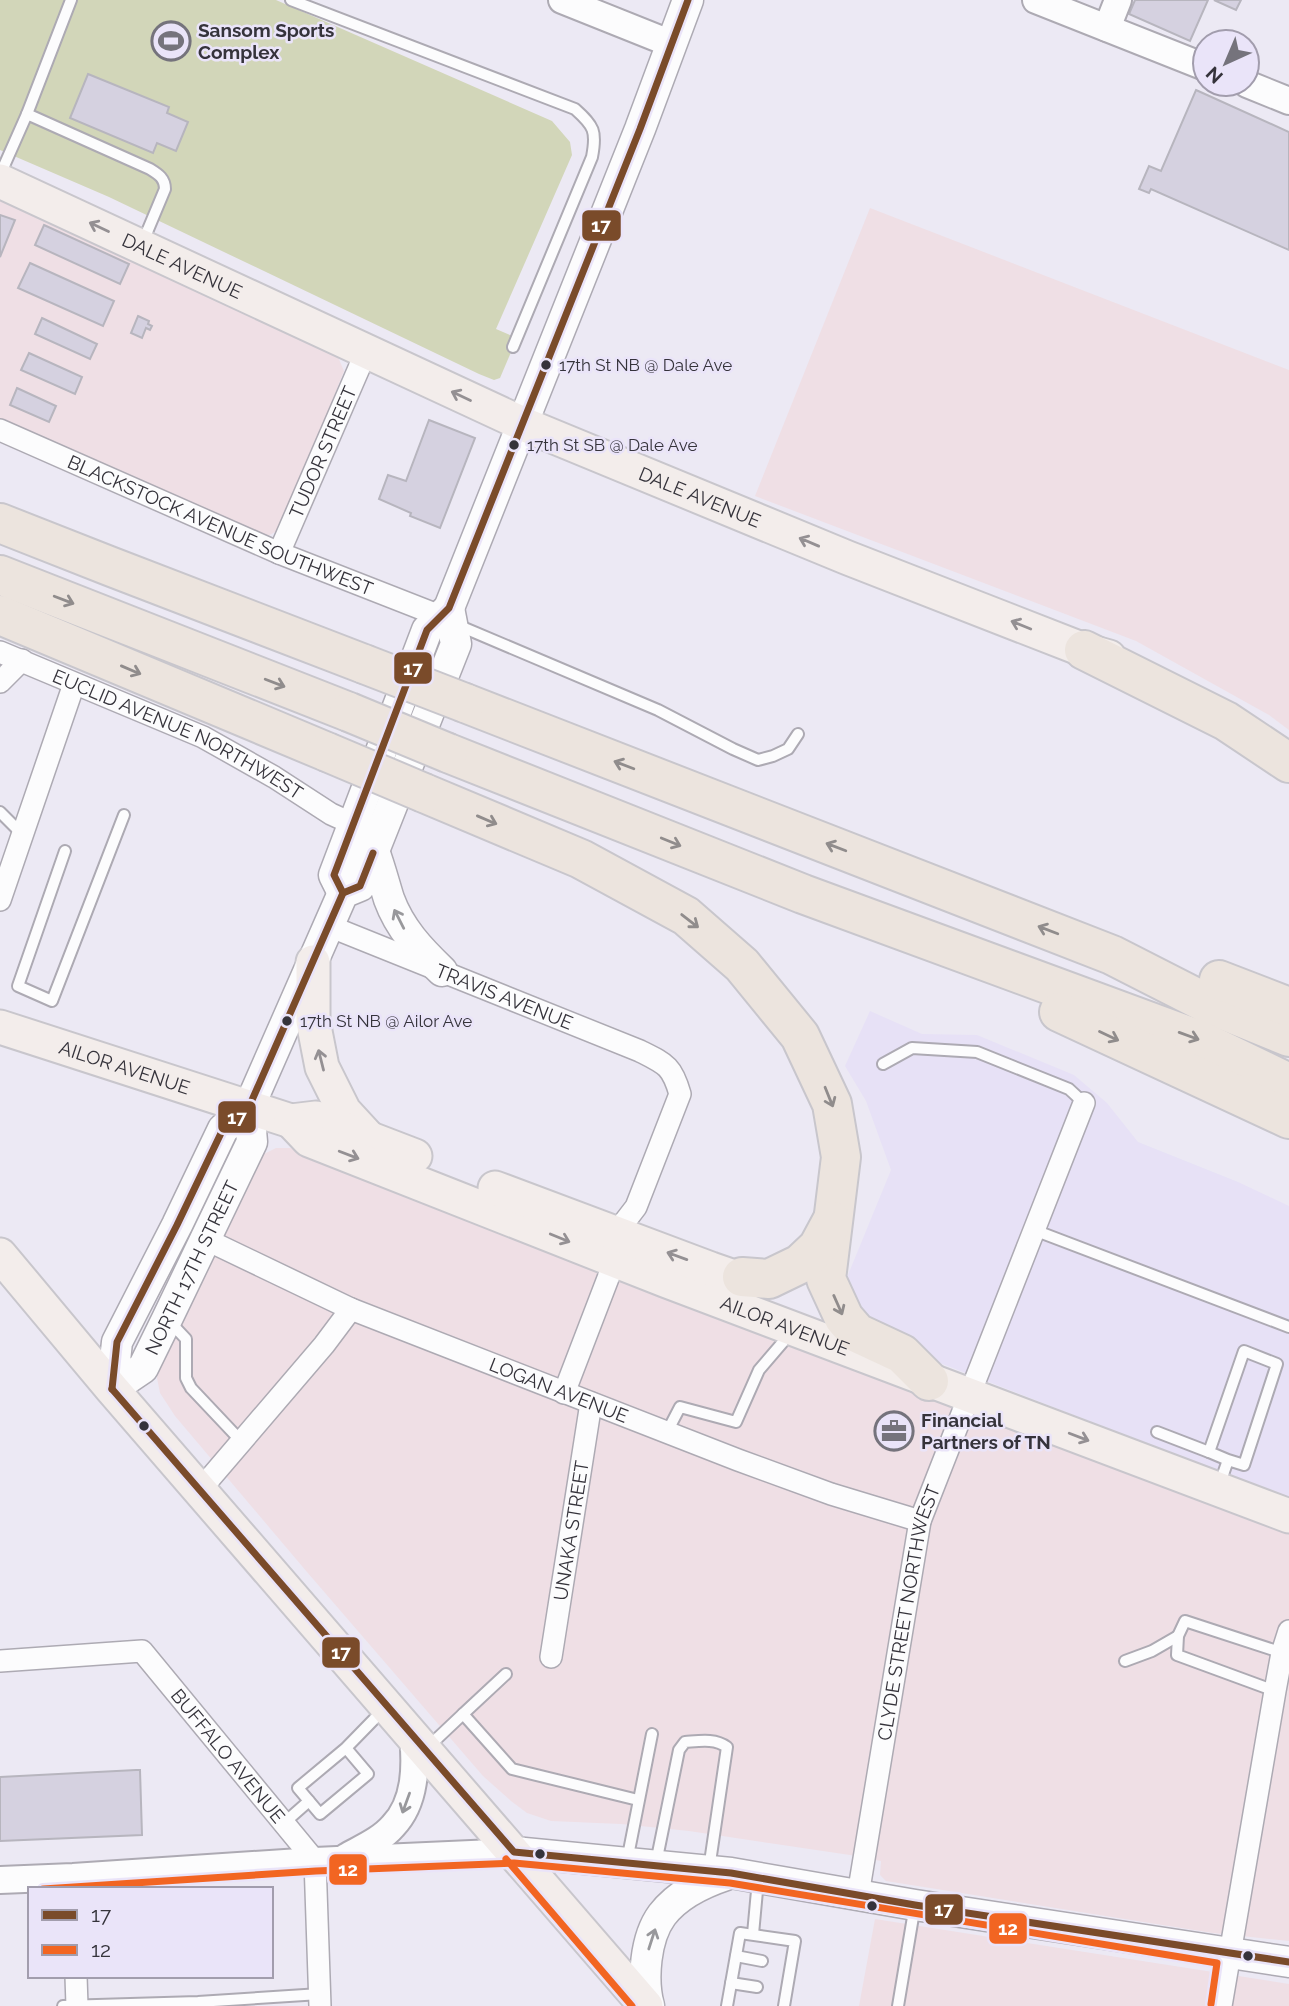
<svg xmlns="http://www.w3.org/2000/svg" width="1289" height="2006" font-family="Raleway,sans-serif">
<rect width="100%" height="100%" fill="#ece9f4"/>
<polygon fill="#e7e1f6" points="870,1011 922,1034 977,1035 1074,1075 1107,1103 1138,1142 1238,1182 1289,1206 1289,1499 917,1354 865,1331 841,1292 891,1170 866,1101 845,1066"/>
<g fill="#efdfe5">
<polygon points="0,194 335,350 344,371 288,512 281,527 275,532 268,536 258,535 0,425"/>
<polygon points="870,208 1289,370 1289,730 1269,715 1136,641 755,496"/>
<polygon points="276,1148 291,1148 524,1236 986,1417 1289,1533 1289,1941 1213,1933 886,1881 880,1875 881,1861 850,1855 689,1831 621,1824 551,1821 527,1813 511,1801 483,1776 307,1572 175,1416 160,1393 157,1378 159,1361 262,1155"/>
<polygon points="875,1919 1289,1984 1289,2006 859,2006"/>
</g>
<polygon fill="#d2d6b9" points="0,0 276,0 552,121 570,142 572,155 496,329 517,338 500,378 494,380 479,374 109,197 0,150"/>
<g fill="#d5d1e0" stroke="#b7b5be" stroke-width="2">
<polygon points="1135,0 1208,0 1190,41 1129,14"/>
<polygon points="1214,0 1241,0 1236,10"/>
<polygon points="88,74 169,107 167,113 188,122 176,151 157,143 153,153 70,118"/>
<polygon points="1196,90 1289,132 1289,250 1151,189 1149,193 1139,189 1149,166 1161,171"/>
<polygon points="0,215 15,220 0,257"/>
<polygon points="44,225 129,264 120,284 35,245"/>
<polygon points="30,263 114,301 103,326 18,288"/>
<polygon points="138,316 149,321 148,324 152,326 150,330 146,328 142,338 131,333"/>
<polygon points="42,318 97,344 90,359 35,334"/>
<polygon points="29,353 82,377 75,394 21,370"/>
<polygon points="17,388 56,406 49,422 10,405"/>
<polygon points="429,420 475,438 440,528 410,516 411,513 379,499 388,475 406,481"/>
<polygon points="136,1770 140,1770 142,1835 0,1841 0,1777"/>
</g>
<g fill="none" stroke-linecap="round" stroke-linejoin="round">
<g stroke="#adaab3" stroke-width="14">
<g id="service">
<path d="M291,0L575,109C594,126 597,131 592,157L513,347"/>
<polyline points="27,114 71,0"/>
<path d="M0,175L27,114L150,169C158,174 165,178 165,189L142,244"/>
<polyline points="455,624 658,710 733,749 758,760 773,756 788,749 798,734"/>
<polyline points="0,812 22,834"/>
<polyline points="65,851 18,986 52,1001 124,815"/>
<polyline points="883,1064 912,1048 977,1052 1069,1089 1084,1103"/>
<polyline points="1034,1230 1289,1327"/>
<polyline points="170,1322 186,1339 186,1378 191,1388 242,1442"/>
<polyline points="667,1432 680,1407 736,1422 759,1370 783,1342 788,1331"/>
<polyline points="1157,1432 1209,1452"/>
<polyline points="1219,1486 1228,1460 1209,1452 1244,1351 1277,1364 1244,1465 1228,1460"/>
<polyline points="1125,1661 1152,1651 1178,1636"/>
<polyline points="1275,1691 1177,1655 1178,1636 1185,1621 1283,1653"/>
<polyline points="463,1714 506,1674"/>
<polyline points="346,1748 298,1788 320,1814 368,1774 346,1748 385,1708"/>
<polyline points="427,1748 463,1714 512,1769 638,1800"/>
<polyline points="284,1823 309,1801"/>
<polyline points="627,1861 652,1734"/>
<path d="M656,1863L679,1750L685,1742C699,1741 715,1738 727,1747L709,1869"/>
<polyline points="753,1934 758,1880"/>
<polyline points="736,1956 762,1961"/>
<polyline points="731,1983 757,1987"/>
<polyline points="63,2006 198,2002 320,1994"/>
<polyline points="727,2006 740,1933 795,1941 784,2006"/>
<polyline points="898,2006 915,1905"/>
</g>
</g>
<g stroke="#adaab3" stroke-width="24">
<g id="minor">
<path id="s1" d="M0,430L279,553L440,616"/>
<path id="s2" d="M279,553L366,352"/>
<path id="s3" d="M0,652L203,737L274,777L331,814L353,824"/>
<polyline points="0,682 22,660"/>
<polyline points="0,900 74,684"/>
<path id="s4" d="M329,926L640,1051C666,1064 672,1066 680,1094L636,1207L616,1233"/>
<path id="s5" d="M205,1239L351,1309L738,1460L831,1494L920,1521"/>
<polyline points="564,1393 615,1260"/>
<polyline points="200,1490 324,1345 351,1309"/>
<path id="s6" d="M551,1657L591,1403"/>
<path id="s7" d="M0,1661L142,1651L315,1861L320,2006"/>
<path id="s8" d="M858,1895L920,1521L1084,1103"/>
<polyline points="76,1976 77,2006"/>
<polyline points="1221,2006 1275,1691 1282,1653 1289,1631"/>
</g>
</g>
<g stroke="#adaab3" stroke-width="30">
<g id="tertiary">
<polyline points="562,0 672,44"/>
<polyline points="1036,0 1205,67"/>
<polyline points="1107,28 1118,0"/>
<polyline points="1247,84 1289,101"/>
<path d="M346,1857C362,1848 381,1840 393,1826C416,1802 416,1766 413,1736"/>
<polyline points="0,1880 73,1877 315,1861 514,1852"/>
</g>
</g>
<g stroke="#adaab3" stroke-width="33">
<g id="secondary">
<path d="M374,851C380,867 384,883 389,899C400,929 420,950 442,971"/>
<polyline points="343,893 334,875 427,630 449,608 640,129 688,0"/>
<polyline points="112,1389 117,1342 177,1225 223,1129 249,1107 343,893 360,886 456,644 449,608"/>
<path id="s9" d="M112,1389L143,1368L167,1319L252,1142L249,1107"/>
<polyline points="514,1852 731,1873 915,1905 1289,1962"/>
<path d="M649,2006C642,1980 645,1938 662,1915C678,1894 702,1883 726,1875"/>
</g>
</g>
<g stroke="#c8c6cc" stroke-width="37">
<g id="primary">
<path id="s10" d="M0,181L523,424L848,558L1084,650L1109,657"/>
<polyline points="313,962 313,1021 322,1067 344,1111 367,1136"/>
<path id="s11" d="M0,1027L291,1121L316,1118L415,1156"/>
<path id="s12" d="M291,1121L309,1140L667,1281L1289,1516"/>
<polyline points="495,1188 711,1269 734,1277 742,1277"/>
<polyline points="0,1255 112,1389 646,2006"/>
</g>
</g>
<g stroke="#c8c6cc" stroke-width="42">
<g id="motorway">
<path d="M0,523C121,571 243,618 364,664"/>
<polyline points="0,575 349,712"/>
<polyline points="0,615 327,752"/>
<polyline points="1084,650 1226,721 1289,763"/>
<polyline points="465,703 1112,955 1208,1004 1289,1037"/>
<polyline points="448,753 803,894 1202,1041 1289,1083"/>
<polyline points="424,793 581,859 686,916 742,965 800,1036 832,1104 841,1157 826,1279 844,1318 857,1333 902,1354 929,1381"/>
<polyline points="1219,980 1289,1007"/>
<polyline points="1059,1012 1289,1119"/>
<polyline points="742,1277 769,1279 800,1264 818,1247 832,1221"/>
</g>
</g>
<use href="#service" stroke="#fcfcfd" stroke-width="10"/>
<use href="#minor" stroke="#fcfcfd" stroke-width="21"/>
<use href="#tertiary" stroke="#fcfcfd" stroke-width="26"/>
<use href="#secondary" stroke="#fcfcfd" stroke-width="30"/>
<use href="#primary" stroke="#f3edeb" stroke-width="33"/>
<use href="#motorway" stroke="#ece4de" stroke-width="38"/>
<g stroke="#c8c6cc" stroke-width="42" stroke-linecap="butt">
<g id="motorway-bridge">
<polyline points="364,664 465,703"/>
<polyline points="349,712 448,753"/>
<polyline points="327,752 424,793"/>
</g>
</g>
<use href="#motorway-bridge" stroke="#ece4de" stroke-width="38"/>
<g stroke="#eae4f9" stroke-width="12">
<g id="bus-1">
<polyline points="343,893 334,875 427,630 449,608 640,129 688,0"/>
<polyline points="112,1389 514,1852 731,1873 915,1905 1289,1962"/>
<polyline points="112,1389 117,1342 177,1225 223,1129 249,1107 343,893 360,886 373,853"/>
</g>
</g>
<g stroke="#eae4f9" stroke-width="12">
<g id="bus-2">
<polyline points="506,1859 632,2006"/>
<polyline points="43,1889 316,1871 514,1863 730,1883 1217,1963 1211,2004"/>
</g>
</g>
<use href="#bus-1" stroke="#7a4b2a" stroke-width="7"/>
<use href="#bus-2" stroke="#f26522" stroke-width="7"/>
</g>
<defs><path id="oneway-shaft" d="M-6 0H5M1.5-3L5.5 0L1.5 3" fill="none" stroke-width="1.6" stroke-linecap="round" stroke-linejoin="round" transform="scale(1.75)"/></defs>
<g stroke="#949093">
<use href="#oneway-shaft" transform="translate(99 227) rotate(-155)"/>
<use href="#oneway-shaft" transform="translate(461 396) rotate(-155)"/>
<use href="#oneway-shaft" transform="translate(809 542) rotate(-157)"/>
<use href="#oneway-shaft" transform="translate(1021 625) rotate(-158)"/>
<use href="#oneway-shaft" transform="translate(321 1060) rotate(-104)"/>
<use href="#oneway-shaft" transform="translate(349 1155) rotate(21)"/>
<use href="#oneway-shaft" transform="translate(560 1238) rotate(22)"/>
<use href="#oneway-shaft" transform="translate(677 1256) rotate(-160)"/>
<use href="#oneway-shaft" transform="translate(1079 1437) rotate(21)"/>
</g>
<g stroke="#908c8c">
<use href="#oneway-shaft" transform="translate(64 600) rotate(21)"/>
<use href="#oneway-shaft" transform="translate(131 670) rotate(23)"/>
<use href="#oneway-shaft" transform="translate(275 683) rotate(21)"/>
<use href="#oneway-shaft" transform="translate(624 765) rotate(-159)"/>
<use href="#oneway-shaft" transform="translate(487 820) rotate(23)"/>
<use href="#oneway-shaft" transform="translate(671 842) rotate(22)"/>
<use href="#oneway-shaft" transform="translate(836 847) rotate(-159)"/>
<use href="#oneway-shaft" transform="translate(690 921) rotate(38)"/>
<use href="#oneway-shaft" transform="translate(1048 930) rotate(-159)"/>
<use href="#oneway-shaft" transform="translate(1109 1036) rotate(25)"/>
<use href="#oneway-shaft" transform="translate(1189 1036) rotate(20)"/>
<use href="#oneway-shaft" transform="translate(829 1097) rotate(68)"/>
<use href="#oneway-shaft" transform="translate(838 1305) rotate(66)"/>
</g>
<g stroke="#98989c">
<use href="#oneway-shaft" transform="translate(399 919) rotate(-117)"/>
<use href="#oneway-shaft" transform="translate(406 1803) rotate(110)"/>
<use href="#oneway-shaft" transform="translate(652 1939) rotate(-72)"/>
</g>
<defs>
<g id="stadium-ring" transform="scale(2.0125)"><circle r="9.5" fill="#eae4f9" stroke="#75737c" stroke-width="1.5"/><path d="M0-5a6.5 5 0 1 0 0 10a6.5 5 0 1 0 0-10ZM-3.5-1.8h7v3.6h-7Z" fill="#75737c"/></g>
<g id="office-ring" transform="scale(2.0125)"><circle r="9.5" fill="#eae4f9" stroke="#75737c" stroke-width="1.5"/><path d="M-6-3h4V-5.5h4V-3h4V5H-6ZM-1-4.5V-3h2v-1.5ZM-6 0V1H6V0Z" fill="#75737c"/></g>
</defs>
<g fill-rule="evenodd">
<use href="#stadium-ring" x="171" y="41"/>
<use href="#office-ring" x="894" y="1431"/>
</g>
<g fill="#35333b" stroke="#eae4f9" stroke-width="2.5">
<circle cx="546" cy="365" r="6"/>
<circle cx="514" cy="445" r="6"/>
<circle cx="287" cy="1021" r="6"/>
<circle cx="144" cy="1426" r="6"/>
<circle cx="540" cy="1854" r="6"/>
<circle cx="872" cy="1906" r="6"/>
<circle cx="1248" cy="1956" r="6"/>
</g>
<g text-anchor="middle" dominant-baseline="central" stroke-width="5" stroke-linejoin="round" paint-order="stroke">
<g font-size="17" fill="#35333b" stroke="#eae4f9" text-anchor="start">
<text x="559" y="365">17th St NB @ Dale Ave</text>
<text x="527" y="445">17th St SB @ Dale Ave</text>
<text x="300" y="1021">17th St NB @ Ailor Ave</text>
</g>
<g font-size="19" font-weight="bold" fill="#35333b" stroke="#eae4f9" text-anchor="start">
<text x="198" y="30">Sansom Sports<tspan x="198" dy="22">Complex</tspan></text>
<text x="921" y="1420">Financial<tspan x="921" dy="22">Partners of TN</tspan></text>
</g>
<g font-size="19" fill="#35333b" stroke="#eae4f9">
<text stroke="none"><textPath href="#s10" startOffset="201">DALE AVENUE</textPath></text>
<text stroke="none"><textPath href="#s2" startOffset="110">TUDOR STREET</textPath></text>
<text stroke="none"><textPath href="#s10" startOffset="768">DALE AVENUE</textPath></text>
<text stroke="none"><textPath href="#s1" startOffset="240">BLACKSTOCK AVENUE SOUTHWEST</textPath></text>
<text stroke="none"><textPath href="#s3" startOffset="196">EUCLID AVENUE NORTHWEST</textPath></text>
<text stroke="none"><textPath href="#s4" startOffset="189">TRAVIS AVENUE</textPath></text>
<text stroke="none"><textPath href="#s11" startOffset="131">AILOR AVENUE</textPath></text>
<text stroke="none"><textPath href="#s9" startOffset="149">NORTH 17TH STREET</textPath></text>
<text stroke="none"><textPath href="#s12" startOffset="537">AILOR AVENUE</textPath></text>
<text stroke="none"><textPath href="#s5" startOffset="385">LOGAN AVENUE</textPath></text>
<text stroke="none"><textPath href="#s6" startOffset="128">UNAKA STREET</textPath></text>
<text stroke="none"><textPath href="#s8" startOffset="287">CLYDE STREET NORTHWEST</textPath></text>
<text stroke="none"><textPath href="#s7" startOffset="278">BUFFALO AVENUE</textPath></text>
</g>
</g>
<g stroke="#eae4f9" stroke-width="2.5">
<rect x="581" y="209" width="41" height="33" rx="7" fill="#7a4b2a"/>
<rect x="393" y="651" width="40" height="34" rx="7" fill="#7a4b2a"/>
<rect x="217" y="1100" width="40" height="34" rx="7" fill="#7a4b2a"/>
<rect x="321" y="1636" width="40" height="33" rx="7" fill="#7a4b2a"/>
<rect x="328" y="1853" width="40" height="33" rx="7" fill="#f26522"/>
<rect x="924" y="1893" width="40" height="33" rx="7" fill="#7a4b2a"/>
<rect x="988" y="1912" width="40" height="33" rx="7" fill="#f26522"/>
</g>
<g font-size="19" text-anchor="middle" font-weight="bold" fill="#fff">
<text x="601" y="232">17</text>
<text x="413" y="675">17</text>
<text x="237" y="1124">17</text>
<text x="341" y="1659">17</text>
<text x="348" y="1876">12</text>
<text x="944" y="1916">17</text>
<text x="1008" y="1935">12</text>
</g>
<rect x="28" y="1887" width="245" height="91" fill="#eae4f9" stroke="#a29dad" stroke-width="2"/>
<rect x="42" y="1910" width="35" height="10" fill="#7a4b2a" stroke="#a29dad" stroke-width="2"/>
<text x="91" y="1922" font-size="21" fill="#35333b">17</text>
<rect x="42" y="1945" width="35" height="10" fill="#f26522" stroke="#a29dad" stroke-width="2"/>
<text x="91" y="1957" font-size="21" fill="#35333b">12</text>
<g transform="translate(1226 63) rotate(224)"><circle r="33" fill="#eae4f9" stroke="#a29dad" stroke-width="2"/>
<path d="M0-5L12 26L0 18L-12 26Z" fill="#75737c"/>
<text y="-10" font-size="19" font-weight="bold" text-anchor="middle" fill="#35333b">N</text>
</g>
</svg>
